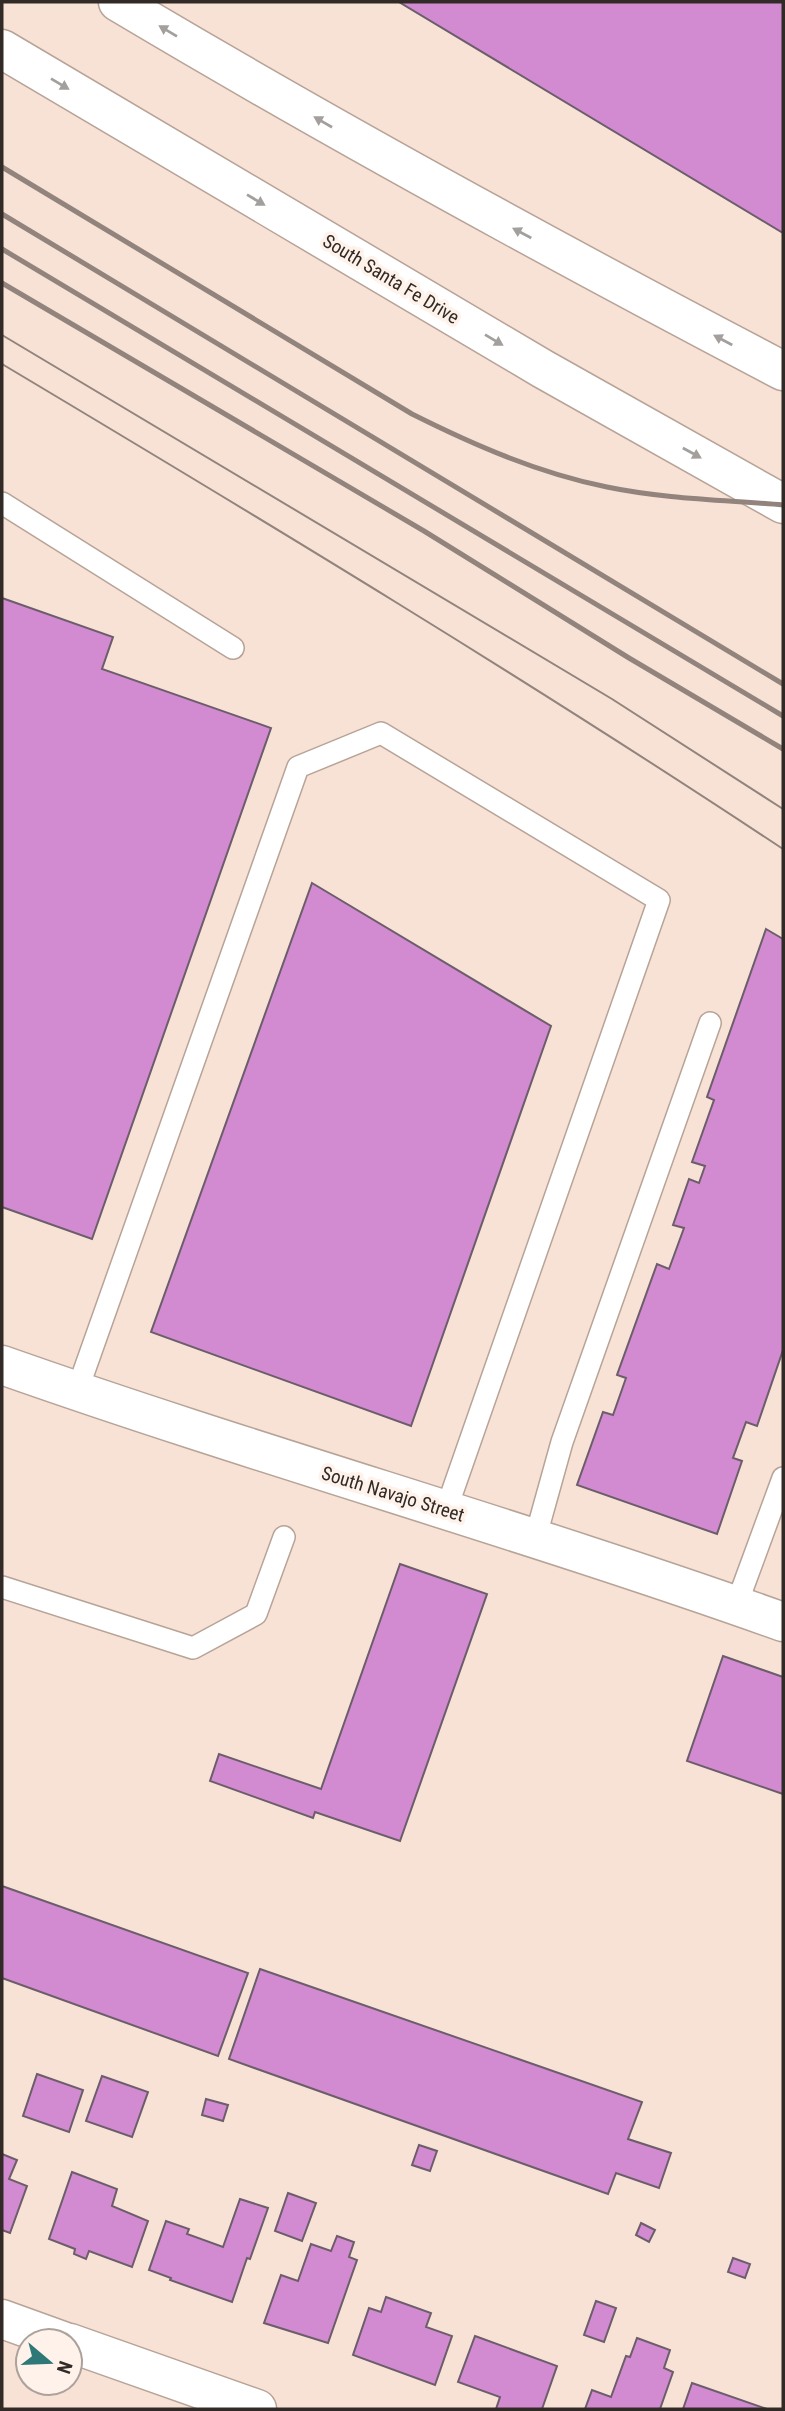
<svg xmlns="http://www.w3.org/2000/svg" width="785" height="2411" font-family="'Roboto Condensed',sans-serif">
<rect width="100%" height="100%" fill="#f8e2d6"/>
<g fill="#d28bd0" stroke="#6c5d6b" stroke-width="2">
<polygon points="399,2 783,2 783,233"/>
<polygon points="2,598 113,637 102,669 271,728 92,1239 2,1207"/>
<polygon points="312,883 551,1026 411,1426 151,1332"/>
<polygon points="766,929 783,939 783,1350 757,1426 746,1422 733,1458 742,1461 717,1534 577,1485 603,1412 613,1415 626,1378 617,1375 657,1264 669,1269 684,1228 673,1225 689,1179 699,1183 705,1166 692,1162 714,1100 707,1097"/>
<polygon points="400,1564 487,1594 400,1841 315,1812 313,1818 210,1781 219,1754 321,1789"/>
<polygon points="723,1656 783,1677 783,1794 687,1761"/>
<polygon points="2,1886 248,1973 218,2056 2,1978"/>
<polygon points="260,1969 642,2102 628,2139 671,2153 659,2188 616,2173 608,2194 229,2059"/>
<polygon points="37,2074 83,2090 69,2132 23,2116"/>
<polygon points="102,2076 148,2092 132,2137 86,2121"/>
<polygon points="206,2099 228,2105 223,2121 202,2115"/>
<polygon points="419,2145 437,2151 430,2171 412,2165"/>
<polygon points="2,2154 17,2160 9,2179 27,2186 10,2233 2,2230"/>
<polygon points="72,2172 117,2189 112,2206 148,2221 132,2267 89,2251 86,2259 74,2254 75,2249 49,2239"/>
<polygon points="288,2193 316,2203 302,2241 275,2231"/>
<polygon points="240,2199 268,2208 250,2259 247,2258 232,2302 170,2280 171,2278 149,2270 166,2221 189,2229 187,2234 223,2247"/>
<polygon points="641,2223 655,2230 649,2242 636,2235"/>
<polygon points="337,2236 354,2242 349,2257 357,2260 328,2343 264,2323 281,2275 298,2281 311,2244 331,2251"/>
<polygon points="733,2258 750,2264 745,2278 728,2272"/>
<polygon points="386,2297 431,2313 426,2327 452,2336 435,2385 353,2355 369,2308 381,2312"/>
<polygon points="596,2301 616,2308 604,2342 584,2335"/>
<polygon points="475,2336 557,2366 542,2409 496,2409 500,2397 458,2382"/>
<polygon points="637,2338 670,2350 664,2368 673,2372 660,2409 585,2409 592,2390 611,2397 626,2356 630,2357"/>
<polygon points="692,2383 767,2409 679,2409 683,2409"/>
</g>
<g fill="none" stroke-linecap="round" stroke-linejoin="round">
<g stroke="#b7a397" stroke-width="24">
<g id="service">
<polyline points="2,503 233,648"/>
<polyline points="77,1391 298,767 381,733 659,900 446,1510"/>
<polyline points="535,1539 562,1442 710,1023"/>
<polyline points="2,1587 193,1648 256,1614 284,1537"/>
<polyline points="736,1606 783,1478"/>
</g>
</g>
<g stroke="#b7a397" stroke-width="41">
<g id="minor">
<polyline points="2,2319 63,2341"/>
<polyline points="70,2343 257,2409"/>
</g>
</g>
<g stroke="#b7a397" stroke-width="41">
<path id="tertiary" d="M2,1365C260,1456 525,1530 783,1622"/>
</g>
<g stroke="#b7a397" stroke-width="41">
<g id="trunk">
<path d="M118,2C336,132 558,253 783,371"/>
<polyline points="2,49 543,369 783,504"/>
</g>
</g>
<use href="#service" stroke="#fff" stroke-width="21"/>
<use href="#minor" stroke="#fff" stroke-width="38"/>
<use href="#tertiary" stroke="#fff" stroke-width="38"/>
<use href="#trunk" stroke="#fff" stroke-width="38"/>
<g stroke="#92847c" stroke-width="2">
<polyline points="2,335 612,699 783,809"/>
<path d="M2,364C265,521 528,680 783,849"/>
</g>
<g stroke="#92847c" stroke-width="5">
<path d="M2,167L412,414C474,445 538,473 607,487C665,499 725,500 783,505"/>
<polyline points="2,214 783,684"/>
<polyline points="2,249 783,716"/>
<polyline points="2,283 424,531 629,658 783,749"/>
</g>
</g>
<defs><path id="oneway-solid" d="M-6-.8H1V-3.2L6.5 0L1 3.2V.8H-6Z" transform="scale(1.75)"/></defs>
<g fill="#a39f9d">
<use href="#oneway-solid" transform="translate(168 31) rotate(-149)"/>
<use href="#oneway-solid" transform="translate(60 84) rotate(31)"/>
<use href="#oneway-solid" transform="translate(323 122) rotate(-150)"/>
<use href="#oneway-solid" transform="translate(256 200) rotate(31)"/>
<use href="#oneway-solid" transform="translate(522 233) rotate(-152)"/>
<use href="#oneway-solid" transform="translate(494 340) rotate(31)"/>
<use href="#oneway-solid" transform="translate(723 340) rotate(-152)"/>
<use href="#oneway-solid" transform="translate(692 453) rotate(29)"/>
</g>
<g text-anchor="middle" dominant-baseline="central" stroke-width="7" stroke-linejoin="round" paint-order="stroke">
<g font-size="19" fill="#322a26" stroke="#fef2ea">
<text transform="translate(391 279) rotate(31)">South Santa Fe Drive</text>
<text transform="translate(393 1494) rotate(17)">South Navajo Street</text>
</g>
</g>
<rect width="785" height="2411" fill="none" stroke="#322a26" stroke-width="7"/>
<g transform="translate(49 2362) rotate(109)"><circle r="33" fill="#fef2ea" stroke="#aca29c" stroke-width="2"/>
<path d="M0-5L12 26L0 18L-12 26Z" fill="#2e7878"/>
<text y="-10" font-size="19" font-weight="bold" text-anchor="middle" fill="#322a26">N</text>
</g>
</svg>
